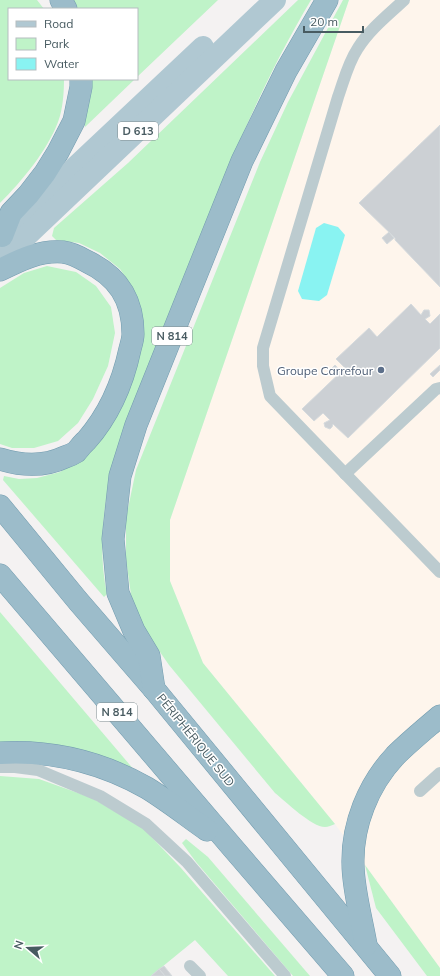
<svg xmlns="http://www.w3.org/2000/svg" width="440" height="976" font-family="Mulish,sans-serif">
<rect width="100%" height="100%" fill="#f4f2f2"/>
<polygon fill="#fef5ec" points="349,0 440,0 440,968 335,824 203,663 170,581 170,520"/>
<g fill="#bff3c8">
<path d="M0,0H37L44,9H9V79H64C64,92 63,109 58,122C47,151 22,181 0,203Z"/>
<polygon points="67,0 218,0 137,77 137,9 74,9"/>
<path d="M298,0H311C249,104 207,220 163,333C152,363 141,393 129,423C123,437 115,452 112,467C103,509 98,552 107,594L104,597L3,480L4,476L19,479L37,478L60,472L80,459L142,333V311L132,287L120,269L100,253L79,243L56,240L52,236L54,228L128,163Z"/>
<path d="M343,0H349L170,520V581L203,663L335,824C332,825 328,827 325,827C312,827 286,802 275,793L169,665L144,629L132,602L126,559V518L136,470L260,162L288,102Z"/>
<polygon points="90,79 135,79 85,127 84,120"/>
<polygon points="47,266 76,272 96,286 111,307 115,333 108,366 93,399 78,423 58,441 34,448 12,448 0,444 0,288 24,273"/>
<polygon points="0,612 135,771 0,746"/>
<polygon points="0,776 39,779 92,798 143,828 181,868 275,976 228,976 195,940 151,976 0,976"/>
<polygon points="186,839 208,857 310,976 293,976 196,862 182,843"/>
<polygon points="365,865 440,968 440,976 427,976 376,908"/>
</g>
<polygon fill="#89f3f2" points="324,223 338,227 345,235 327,295 319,301 302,299 298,291 316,228"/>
<g fill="#ccd0d4" stroke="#d5dadd">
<polygon points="440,125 440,287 395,240 395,238 359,203"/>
<polygon points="389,232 394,238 387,244 382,238"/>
<polygon points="411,304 421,315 424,310 429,310 430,316 425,319 430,324 440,314 440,348 348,438 333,424 332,427 330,429 325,427 324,423 330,420 323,413 314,421 302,409 345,368 336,359 369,328 377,337"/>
<polygon points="335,365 341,371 337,375 331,369"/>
<polygon points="440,365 440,370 433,377 430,374"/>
<polygon points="164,966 172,976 165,976 159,969"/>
<polygon points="159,969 165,976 151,976"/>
</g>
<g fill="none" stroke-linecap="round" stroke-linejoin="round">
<g stroke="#729caf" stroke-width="23">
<g id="trunk">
<polyline points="61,0 66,9"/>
<polyline points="2,236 11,213 28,195 45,173 58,152 74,121 81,87 81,79"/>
<path d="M0,270C20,260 40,250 63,252C71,253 79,257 86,261C118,276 133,299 133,334C133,339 131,345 130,349C123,382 109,415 86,441C82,444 79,449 76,452C73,454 68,456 65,457C44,467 22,466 0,459"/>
<polyline points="0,506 78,601 154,689 390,976"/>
<polyline points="0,575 232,847 343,976"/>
<polyline points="154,689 149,656 134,631 118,593 113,539 120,476 136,425 242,161 286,71 327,0"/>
<path d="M0,753C52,750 101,762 147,788C168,801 187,816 207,830"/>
<path d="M366,945C362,921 353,889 353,864C352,825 368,785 395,756C409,742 425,729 440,716"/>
</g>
</g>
<g stroke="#bccbcf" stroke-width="12">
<path d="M404,0C388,15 370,29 358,48C348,63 344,80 338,97L263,348V366L270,396L440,572"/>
<polyline points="345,474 436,389 440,388"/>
<polyline points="0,767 15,767 38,770 100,796 146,824 187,862 285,976"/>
<polyline points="420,791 440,773"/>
<polyline points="190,966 200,976"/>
</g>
<g stroke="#b0c8d2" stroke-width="22">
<polyline points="0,238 203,47"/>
<polyline points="0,261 275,0"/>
</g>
<use href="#trunk" stroke="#9cbcca" stroke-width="22"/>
</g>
<circle fill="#5c6f8a" stroke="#fff" stroke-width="1.5" cx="381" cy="370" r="4"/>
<g text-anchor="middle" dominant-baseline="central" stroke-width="3" stroke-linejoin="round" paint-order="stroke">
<g fill="#fff" stroke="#7f8c90" stroke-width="1">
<rect x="118" y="122" width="40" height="18" rx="3"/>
<rect x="152" y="327" width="40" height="18" rx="3"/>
<rect x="97" y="703" width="40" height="18" rx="3"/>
</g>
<g font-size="11" font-weight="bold" fill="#485b61">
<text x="138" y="131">D 613</text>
<text x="172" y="336">N 814</text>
<text x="117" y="712">N 814</text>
</g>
<g font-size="12" fill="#4e5e75" stroke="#fff" text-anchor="end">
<text x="373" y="370">Groupe Carrefour</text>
</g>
<g font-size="12" fill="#485b61" stroke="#fff">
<text transform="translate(196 740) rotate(51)">PÉRIPHÉRIQUE SUD</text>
</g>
</g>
<rect x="8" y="8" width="130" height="72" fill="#ffffff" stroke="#b6bdc0"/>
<rect x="16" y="21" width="20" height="6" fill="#b0c8d2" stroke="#b6bdc0"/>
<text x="44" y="28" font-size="12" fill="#485b61">Road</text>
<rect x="16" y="38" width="20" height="12" fill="#bff3c8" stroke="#b6bdc0"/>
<text x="44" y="48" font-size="12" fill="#485b61">Park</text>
<rect x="16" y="58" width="20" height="12" fill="#89f3f2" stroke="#b6bdc0"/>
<text x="44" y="68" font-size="12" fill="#485b61">Water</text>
<g transform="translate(28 948) rotate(289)" stroke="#ffffff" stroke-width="3" paint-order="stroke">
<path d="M0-3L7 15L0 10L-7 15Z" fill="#485b61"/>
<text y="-6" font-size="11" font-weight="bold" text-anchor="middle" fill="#485b61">N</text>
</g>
<path d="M304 26v6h59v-6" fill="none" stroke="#485b61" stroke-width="2"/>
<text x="310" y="26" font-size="12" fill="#485b61" stroke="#ffffff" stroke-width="3" paint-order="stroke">20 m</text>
</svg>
